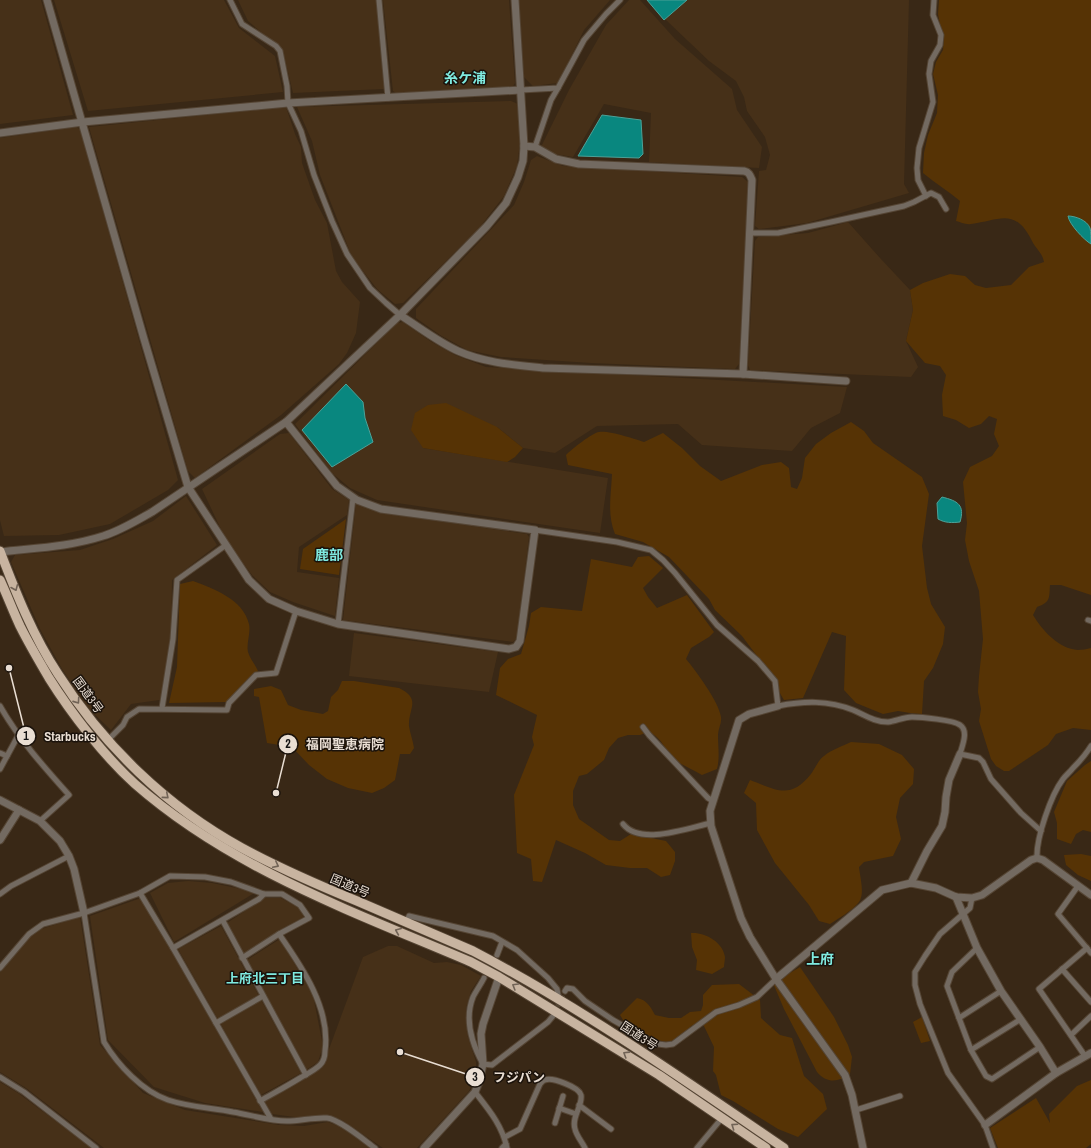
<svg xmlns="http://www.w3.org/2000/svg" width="1091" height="1148" font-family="'Archivo Narrow','Noto Sans JP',sans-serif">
<rect width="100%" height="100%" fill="#392816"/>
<g fill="#463018">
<polygon points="0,0 41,0 73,115 0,124"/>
<polygon points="54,0 224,0 239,28 275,56 283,92 88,111"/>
<polygon points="238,0 376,0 384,89 293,93 283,51 248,21"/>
<polygon points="383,0 509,0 515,83 511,90 396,93 393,91"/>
<polygon points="519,0 610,0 584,30 558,83 533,86 524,77"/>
<polygon points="629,0 640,0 675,39 732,89 737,110 762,147 759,168 649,162 651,113 604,104 573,157 555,154 541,147 569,90 606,25"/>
<polygon points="649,0 909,0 904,184 909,193 807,223 759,229 755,226 759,171 766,170 770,155 765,137 747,111 744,97 736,81 709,61 666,20"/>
<polygon points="511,101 518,104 520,143 517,166 504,196 480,227 440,267 403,303 395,304 377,289 352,257 320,175 312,141 297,107"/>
<polygon points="286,107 295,134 301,147 302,163 315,200 327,223 336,271 342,282 360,302 356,333 347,353 339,364 281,415 195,478 188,471 89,127"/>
<polygon points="76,127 80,129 178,480 168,490 110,524 59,535 4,536 0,520 0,138"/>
<polygon points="537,156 563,166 742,177 748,182 739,364 735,369 591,363 501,357 467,350 440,335 416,318 416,309 514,205 524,182 531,160"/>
<polygon points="848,222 880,258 910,290 913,310 906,341 918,367 911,377 750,370 748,365 755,241 758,237 808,233"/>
<polygon points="403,322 430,341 455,355 486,367 847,387 840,413 811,428 792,451 702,445 678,424 597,426 555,453 523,448 497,427 423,448 608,478 600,533 377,500 350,488 332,473 295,424 397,323"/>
<polygon points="289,433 332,489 349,500 347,515 299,547 297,572 339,578 335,616 293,602 270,592 252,575 227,542 202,489 280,434"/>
<polygon points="186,496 217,545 172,580 171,649 166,699 131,704 111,730 89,709 62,669 40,629 11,562 15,555 80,550 113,539 153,521"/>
<polygon points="356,504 380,513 527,534 529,537 517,638 513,642 343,620"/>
<polygon points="354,633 498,652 489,692 349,676"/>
<polygon points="188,881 212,883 256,892 174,942 150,893 168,883"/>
<polygon points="141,898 263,1112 205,1103 154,1087 108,1040 90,916"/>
<polygon points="264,898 281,898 299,908 304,917 244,954 227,923"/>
<polygon points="80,917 100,1045 143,1093 185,1110 279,1125 304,1126 328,1122 341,1127 370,1148 104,1148 26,1088 0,1072 0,972 31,936 41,929"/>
<polygon points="221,926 301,1073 261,1095 178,949"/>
<polygon points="280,939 313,995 323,1046 318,1062 306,1070 247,960"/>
<polygon points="388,946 397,946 434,963 447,962 461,965 481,976 471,991 466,1008 466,1023 468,1037 476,1062 476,1076 469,1091 417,1148 383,1148 342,1120 329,1115 302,1118 272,1114 265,1102 322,1068 363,957"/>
<polygon points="0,1082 18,1093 92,1148 0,1148"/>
</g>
<g fill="#563305">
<path d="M939,0H1091V595L1061,585H1050C1049,598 1051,602 1037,607L1033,615C1042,630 1059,649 1078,650C1082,650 1087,649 1091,648V730L1073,728L1056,734L1048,745L1009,771H1004L996,766L991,759L979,721L981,709L978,692L979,676L983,639L979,591L969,561L965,540L967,523L963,482L970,467L992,456L999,446L994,434L997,419L989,416L981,424L969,428L956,420L943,416L942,395L946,375L940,366L925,363L906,341L913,310L910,290L923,283L950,274L965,276L975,285L986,288L1011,285L1029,267L1044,262C1042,252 1036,249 1032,241C1015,207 1000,220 971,224C966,225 960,222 956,221L960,201C948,191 935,183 923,173L924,153L928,135L937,113L938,95L933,74L936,62L943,50L944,36L940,25L938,14Z"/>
<polygon points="446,403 497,427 523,448 515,457 507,462 423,448 411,430 415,413 428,405"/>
<path d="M851,422L864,431L873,443L922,477L929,494L922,546L927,588L931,604L945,627L943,644L933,668L924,681L922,714L910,713L898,711L883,714L856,703L844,690L846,636L832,632L803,698L784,700L760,660L742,636L715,610L709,599L669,557L643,542L615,534C607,514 611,496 612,474L568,465L566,455C572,449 592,433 599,432C608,430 635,439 644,442L663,433L682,448L700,466L721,481L762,465L781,462L789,468L791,487L797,489L802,478L805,458L816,444L831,433Z"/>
<polygon points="346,519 339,575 300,569 303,549"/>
<path d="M649,556L663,568L643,588L648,597L657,608L687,595L714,632L709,637L691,648L686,659C696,671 719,702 721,717C722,723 718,729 718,735C718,748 720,757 717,769L702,775C694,770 684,766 676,761C665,752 662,736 648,732L640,735H628L618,738L609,748L604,760L587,774L579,776L573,791V805L579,819L609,840L620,841L631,834L666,841L675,852V861L670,875L661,877L647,868H630L606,865L585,853L556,840L542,882L533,881L531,859L517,853L514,795L534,745L532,737L537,715L496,695L500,668L508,659L521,654L529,626L531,613L541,607L582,611L591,559L632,567L638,557Z"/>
<path d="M193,581C214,589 243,599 249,624C251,633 246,644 248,652C250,659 255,664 258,671L238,694L226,702L169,703L177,667L180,584Z"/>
<path d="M342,681H354L399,688C422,699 408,709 409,726C410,733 413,741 414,748L410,754H400L395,780L384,788L372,793L348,788L327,779L309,765L292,747L267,743L259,697L254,696V689L271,686L281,690L288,705L301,710L323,714L328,711L331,697L338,690Z"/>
<path d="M851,742L879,744L902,755L914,769L913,784L900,798L896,817L901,839L893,856L864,862L859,867C860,877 865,894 859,902C852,911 839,918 830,924L819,921L809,905L775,863L757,830L756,803L744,793L750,780C777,790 790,800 811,774C815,769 818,760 824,756C831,750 843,746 851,742Z"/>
<polygon points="1091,761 1091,832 1083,830 1076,834 1071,844 1057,839 1057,823 1054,812 1067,781 1085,765"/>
<polygon points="1081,854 1091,856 1091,881 1078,875 1066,865 1064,855"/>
<path d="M691,933C705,932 723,942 725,957C725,960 724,964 724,967L712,974L696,970L697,960L692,947Z"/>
<path d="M800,967L834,1017L848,1045L852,1057L850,1074C838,1083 826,1083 817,1072L784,1009L773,983Z"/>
<path d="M739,984L760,1000L761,1018L780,1035L792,1038L804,1076L823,1094L827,1109L798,1137L778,1129L733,1101L721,1095L716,1075L713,1071L714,1047L703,1024L691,1026C686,1033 681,1041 672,1042C657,1044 636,1027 623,1020L620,1015L637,998C647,1000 650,1006 655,1015L669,1018H681L690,1012L701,1011L703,1005V995L712,985Z"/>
<polygon points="922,1017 930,1041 921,1043 913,1022"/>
<polygon points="1091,1080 1091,1144 1086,1148 998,1148 990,1128 1036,1098 1050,1123 1049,1114 1077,1086"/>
</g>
<g fill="#09877f" stroke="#4ca198">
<polygon points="647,0 687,0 664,20"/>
<polygon points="602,115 641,120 643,154 639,158 578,156"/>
<path d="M1068,216C1075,216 1087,220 1090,228C1091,232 1091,239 1091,244C1084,240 1069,224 1068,216Z"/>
<polygon points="346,384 363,402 365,418 373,442 332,467 302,430"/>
<path d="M942,497C958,501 965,505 960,522C952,523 945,523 938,519L937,503Z"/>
</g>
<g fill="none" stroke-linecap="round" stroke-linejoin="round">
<polyline stroke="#534332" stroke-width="5" stroke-dasharray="5 2.5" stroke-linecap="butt" points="554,1013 565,991"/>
<g stroke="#554534" stroke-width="7">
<g id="minor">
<polyline points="230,0 242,24 276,46 280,51 287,86 288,103 301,131 314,175 332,221 347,254 370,288 386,303 400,315"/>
<polyline points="379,0 388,98"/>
<polyline points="521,90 558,88 584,40 606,14 620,0"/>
<polyline points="535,147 551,100 558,88"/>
<polyline points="926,196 918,180 917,168 919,148 933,102 929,74 931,61 940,45 941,35 933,15 934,0"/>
<polyline points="750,233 778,233 831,222 904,206 914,202 931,193 939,197 946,209"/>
<path d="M535,530L617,542L651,550L663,560L675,573L717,625L758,661L775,681L778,706C804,701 828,700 853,710C865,715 874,722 888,722C896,721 904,717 912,717C920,717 954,720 960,725C969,731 962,746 960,754L979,758L983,762L991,779L1021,813L1041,831"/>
<polyline points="1088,620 1091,621"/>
<polyline points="338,624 353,498"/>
<path d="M0,706C18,738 44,767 69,795L40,821"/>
<polyline points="162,708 173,639 177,580 226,545"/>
<polyline points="643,727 649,735 708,798 713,801"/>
<polyline points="108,740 123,725 127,717 139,709 227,710 229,703 256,675 276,673 296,611"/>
<polyline points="0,753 7,756"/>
<polyline points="0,769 19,734"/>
<path d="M623,824C640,846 688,828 711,823"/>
<path d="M1037,858C1036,838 1051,795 1063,779C1066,775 1070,772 1073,768C1080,761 1086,754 1091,746"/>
<polyline points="1078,886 1058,914 1091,953"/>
<polyline points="140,893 173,948 271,1119"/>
<polyline points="0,894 11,886 69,856"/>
<polyline points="264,894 282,894 300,905 309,918 279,934"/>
<polyline points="972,898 970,908 940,934 925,956 915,972 915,985 920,1004 948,1073 985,1125 993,1148"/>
<path d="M84,913L104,1042C118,1065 142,1091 168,1100C189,1107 212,1108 233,1112C251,1115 269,1121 287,1121C300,1121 314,1117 327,1118C339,1119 364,1140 375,1148"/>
<polyline points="223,921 306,1075"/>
<polyline points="406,922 409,916 493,936 517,950 548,978 557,989 559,1000"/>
<polyline points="977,948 952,972 947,986 971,1050 986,1076 992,1079 1040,1047"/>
<polyline points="497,955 502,942"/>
<path d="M242,958L279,934C302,967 331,1009 325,1051C325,1055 324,1061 320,1065C315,1070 307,1074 300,1078C287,1086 274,1093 260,1101"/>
<polyline points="0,968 29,934 43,924 84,913 140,893 170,876 205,877 231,882 264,894 259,899 173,948"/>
<polyline points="1062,969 1091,1002"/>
<path d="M484,978C481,984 476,991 473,997C464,1020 472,1044 483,1064L492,1065L548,1022L553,1016"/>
<polyline points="565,991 567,988 573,989 585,1001 613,1020 648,1040 658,1044 666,1045 673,1044 716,1012 739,1005 757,997 776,979"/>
<polyline points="959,1018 1001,991"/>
<polyline points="216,1023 263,996"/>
<polyline points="1071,1035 1091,1016"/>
<polyline points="971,1050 1021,1019"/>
<polyline points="1085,1056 1039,989 1087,948"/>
<polyline points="0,1077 24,1092 96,1148"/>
<path d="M475,1092C489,1110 502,1125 507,1148"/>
<polyline points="579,1105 611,1129"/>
<polyline points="559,1108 576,1114"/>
<polyline points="856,1110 900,1096"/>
<polyline points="555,1123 563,1096"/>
<path d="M505,1137L520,1129L540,1084C542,1082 543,1080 545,1080C552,1077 579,1087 581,1095C583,1106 571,1117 575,1129C576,1135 582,1142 585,1148"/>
<polyline points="502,1148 506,1144"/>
<polyline points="697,1148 722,1118"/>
</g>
</g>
<g stroke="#554534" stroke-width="9">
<g id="tertiary">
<polyline points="47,0 144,339 188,487 249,580 269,599 296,611 338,624 509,649 516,647 520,641 535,530 381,509 357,500 337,486 286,422"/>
<polyline points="0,133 83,122 288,103 521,90"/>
<path d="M524,146L535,147L556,159L579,164L744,171C749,172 750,175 752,180L743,374"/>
<path d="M400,315C419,327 438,342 458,351C485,363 515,365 543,368L743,374L846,381"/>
<path d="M0,552C34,548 69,547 103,536C120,531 136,521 152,512L286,422L400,315L487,226L506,203L518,177L523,161L524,146L515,0"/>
<polyline points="778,706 749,714 739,720 710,811 711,826 741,918 750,937 776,979 845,1075 852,1095 863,1148"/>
<polyline points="0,800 40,821 60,841 69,856 74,869 84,913"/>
<polyline points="0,840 19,810"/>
<polyline points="911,883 927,851 942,826 945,812 946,797 949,780 960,754"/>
<polyline points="956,897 977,948 1001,991 1040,1047 1056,1073"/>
<polyline points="776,979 882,890 911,883 936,888 956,897 972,898 982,895 1031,860 1037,858 1043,860 1091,895"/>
<polyline points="985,1125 1056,1073 1091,1053"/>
<polyline points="424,1148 475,1092 479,1082 483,1064 481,1034 483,1024 499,977"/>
</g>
</g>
<g stroke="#554534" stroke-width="11">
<g id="trunk">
<path d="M0,551C16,593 33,636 58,674C104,746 167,807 242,848C279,868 318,885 357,901C396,918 435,935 473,951C582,1008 683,1079 784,1148"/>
<path d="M0,580C7,595 13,611 20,626C29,644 39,661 49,678C71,713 104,756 135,784C232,869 354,912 471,962L499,977L659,1075L766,1148"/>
</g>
</g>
<use href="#minor" stroke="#736a61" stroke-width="5"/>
<use href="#tertiary" stroke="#736a61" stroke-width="7"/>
<use href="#trunk" stroke="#c8b4a0" stroke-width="9"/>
</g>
<defs><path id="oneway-chevron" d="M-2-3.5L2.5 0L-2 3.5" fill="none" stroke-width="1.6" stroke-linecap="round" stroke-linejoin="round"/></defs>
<g stroke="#716356">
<use href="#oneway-chevron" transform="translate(15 588) rotate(67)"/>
<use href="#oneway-chevron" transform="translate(77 701) rotate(55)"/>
<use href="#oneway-chevron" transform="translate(166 796) rotate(40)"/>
<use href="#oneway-chevron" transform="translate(276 865) rotate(27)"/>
<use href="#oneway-chevron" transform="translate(398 931) rotate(-157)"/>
<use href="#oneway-chevron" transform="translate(515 986) rotate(-149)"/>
<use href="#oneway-chevron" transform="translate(626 1054) rotate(-148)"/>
<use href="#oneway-chevron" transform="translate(734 1126) rotate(-146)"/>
</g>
<g text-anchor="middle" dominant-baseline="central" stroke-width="3" stroke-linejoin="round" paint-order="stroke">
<g font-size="12" fill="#e9ded3" stroke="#1a120b">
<text transform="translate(88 695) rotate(54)">国道3号</text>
<text transform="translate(350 886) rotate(23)">国道3号</text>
<text transform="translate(639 1036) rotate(33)">国道3号</text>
</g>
<g font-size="13" font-weight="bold" fill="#7feae0" stroke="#1a120b">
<text x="265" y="978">上府北三丁目</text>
</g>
<g font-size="14" font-weight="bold" fill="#7feae0" stroke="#1a120b">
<text x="465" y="78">糸ケ浦</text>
<text x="329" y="555">鹿部</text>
<text x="820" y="959">上府</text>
</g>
</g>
<path fill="none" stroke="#e9ded3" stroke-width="1.5" d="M9 668L26 736M276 793L288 744M400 1052L475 1077"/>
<g fill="#e9ded3" stroke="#1a120b" stroke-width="1.5">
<circle cx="9" cy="668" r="4"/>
<circle cx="276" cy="793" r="4"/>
<circle cx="400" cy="1052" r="4"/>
<circle cx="26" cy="736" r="10"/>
<circle cx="288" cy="744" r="10"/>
<circle cx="475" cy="1077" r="10"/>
</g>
<g font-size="12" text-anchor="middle" font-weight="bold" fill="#111">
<text x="26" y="740">1</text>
<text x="288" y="748">2</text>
<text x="475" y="1081">3</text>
</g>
<g font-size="13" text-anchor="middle" font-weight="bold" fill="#e9ded3" stroke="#1a120b" stroke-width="3" stroke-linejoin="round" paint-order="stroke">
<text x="70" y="741">Starbucks</text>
<text x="345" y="749">福岡聖恵病院</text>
<text x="519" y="1082">フジパン</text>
</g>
</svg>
